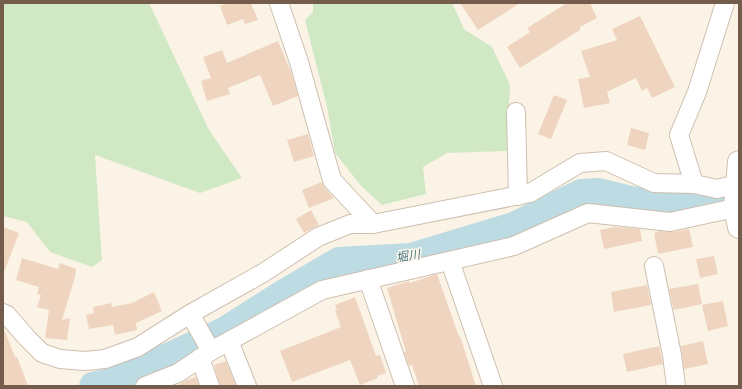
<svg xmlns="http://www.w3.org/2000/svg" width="742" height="389" font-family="'Roboto Condensed','Noto Sans JP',sans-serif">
<rect width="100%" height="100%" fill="#fbf4e6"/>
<g fill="#d1e8c5">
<polygon points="3,3 149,3 209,130 242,178 200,193 95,155 102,260 92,267 50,252 27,222 3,216"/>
<polygon points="313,3 452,3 464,29 492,47 510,85 507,151 447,153 423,167 426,194 382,205 362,187 335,153 327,107 305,20 313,12"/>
</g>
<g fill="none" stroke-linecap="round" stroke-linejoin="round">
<polyline stroke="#bcdbe3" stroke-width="28" points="93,386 110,382 170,356 224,331 289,290 339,261 411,257 514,226 581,193 599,192 631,200 681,206 739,191"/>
</g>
<g fill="#efd5bf">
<polygon points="228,3 251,3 258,20 245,24 243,19 227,25 220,6"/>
<polygon points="460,3 520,3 478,30"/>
<polygon points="567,3 590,3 597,18 580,27 580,30 520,68 507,47 530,32 527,28"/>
<polygon points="640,16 675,87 652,98 647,88 642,91 636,78 607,92 610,103 584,108 578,79 590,77 581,51 617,40 612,29"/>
<polygon points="278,41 291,72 298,96 273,106 260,75 228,88 230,94 207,101 201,81 211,78 203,57 222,50 227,63"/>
<polygon points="554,95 567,100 551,139 538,134"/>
<polygon points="631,128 649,133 645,150 627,145"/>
<polygon points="308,134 314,156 294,162 287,140"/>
<polygon points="322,182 324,187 334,198 309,208 302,190"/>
<polygon points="311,210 319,225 304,233 296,219"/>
<polygon points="3,227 19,233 4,272 3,272"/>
<polygon points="615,227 640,229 642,241 604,249 600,230"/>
<polygon points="689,229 693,247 658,254 654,233 660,231 672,232"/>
<polygon points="714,256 718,274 700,278 696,259"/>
<polygon points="22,258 58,269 60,263 76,269 75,277 62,320 70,318 67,340 45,338 49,310 37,307 41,295 37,294 39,287 16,280"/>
<polygon points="437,274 459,337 460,336 476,386 419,386 412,365 409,366 404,352 406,352 387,288 409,281 410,283"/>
<polygon points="698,284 702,304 674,310 669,289"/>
<polygon points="647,285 651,305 614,312 611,292"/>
<polygon points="154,292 162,311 136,323 137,330 115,335 113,325 89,329 86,315 94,313 93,307 111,303 112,307 132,303"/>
<polygon points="355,297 376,356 380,355 386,373 377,376 378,378 360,385 350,360 292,382 280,351 341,327 335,311 337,310 335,305"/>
<polygon points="723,301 728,326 708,331 702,305"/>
<polygon points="4,329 15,357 17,357 28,386 3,386 3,330"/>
<polygon points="703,341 708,364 684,369 681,346"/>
<polygon points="659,346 663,364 627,372 623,354"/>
<polygon points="226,361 236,386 220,386 214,365"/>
<polygon points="196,377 199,386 176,386 187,380"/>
</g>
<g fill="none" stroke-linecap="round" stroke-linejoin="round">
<g stroke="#cebfb0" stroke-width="20">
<g id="minor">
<polyline points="279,3 299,62 332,180 373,224"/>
<polyline points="516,112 518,196"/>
<polyline points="694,184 679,135 697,92 725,3"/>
<polyline points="450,261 493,386"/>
<polyline points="654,266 672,355 676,386"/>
<polyline points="368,279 405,386"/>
<polyline points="3,313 7,315 27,338 42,353 60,359 85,361 105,359 138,347 190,314 263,273 318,237 350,224 373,224 530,193 580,163 606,161 654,183 694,184 717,189 737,184"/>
<polyline points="229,341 247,386"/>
<polyline points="211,351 322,290 514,246 588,213 670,222 735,208"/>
<polyline points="200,358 210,386"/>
<polyline points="145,386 178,373 211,351 190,314"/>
</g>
</g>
<g stroke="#d1bfad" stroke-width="24">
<polyline id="secondary" points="739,162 735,208 739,227"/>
</g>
<use href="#minor" stroke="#fff" stroke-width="18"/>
<use href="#secondary" stroke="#fff" stroke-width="22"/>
</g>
<g text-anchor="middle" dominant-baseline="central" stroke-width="3" stroke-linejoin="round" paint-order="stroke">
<g font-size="12" font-style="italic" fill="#477785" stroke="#fef8ec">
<text transform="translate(408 256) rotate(-9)">堀川</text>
</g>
</g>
<rect width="742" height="389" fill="none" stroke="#735c4c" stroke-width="8"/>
</svg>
